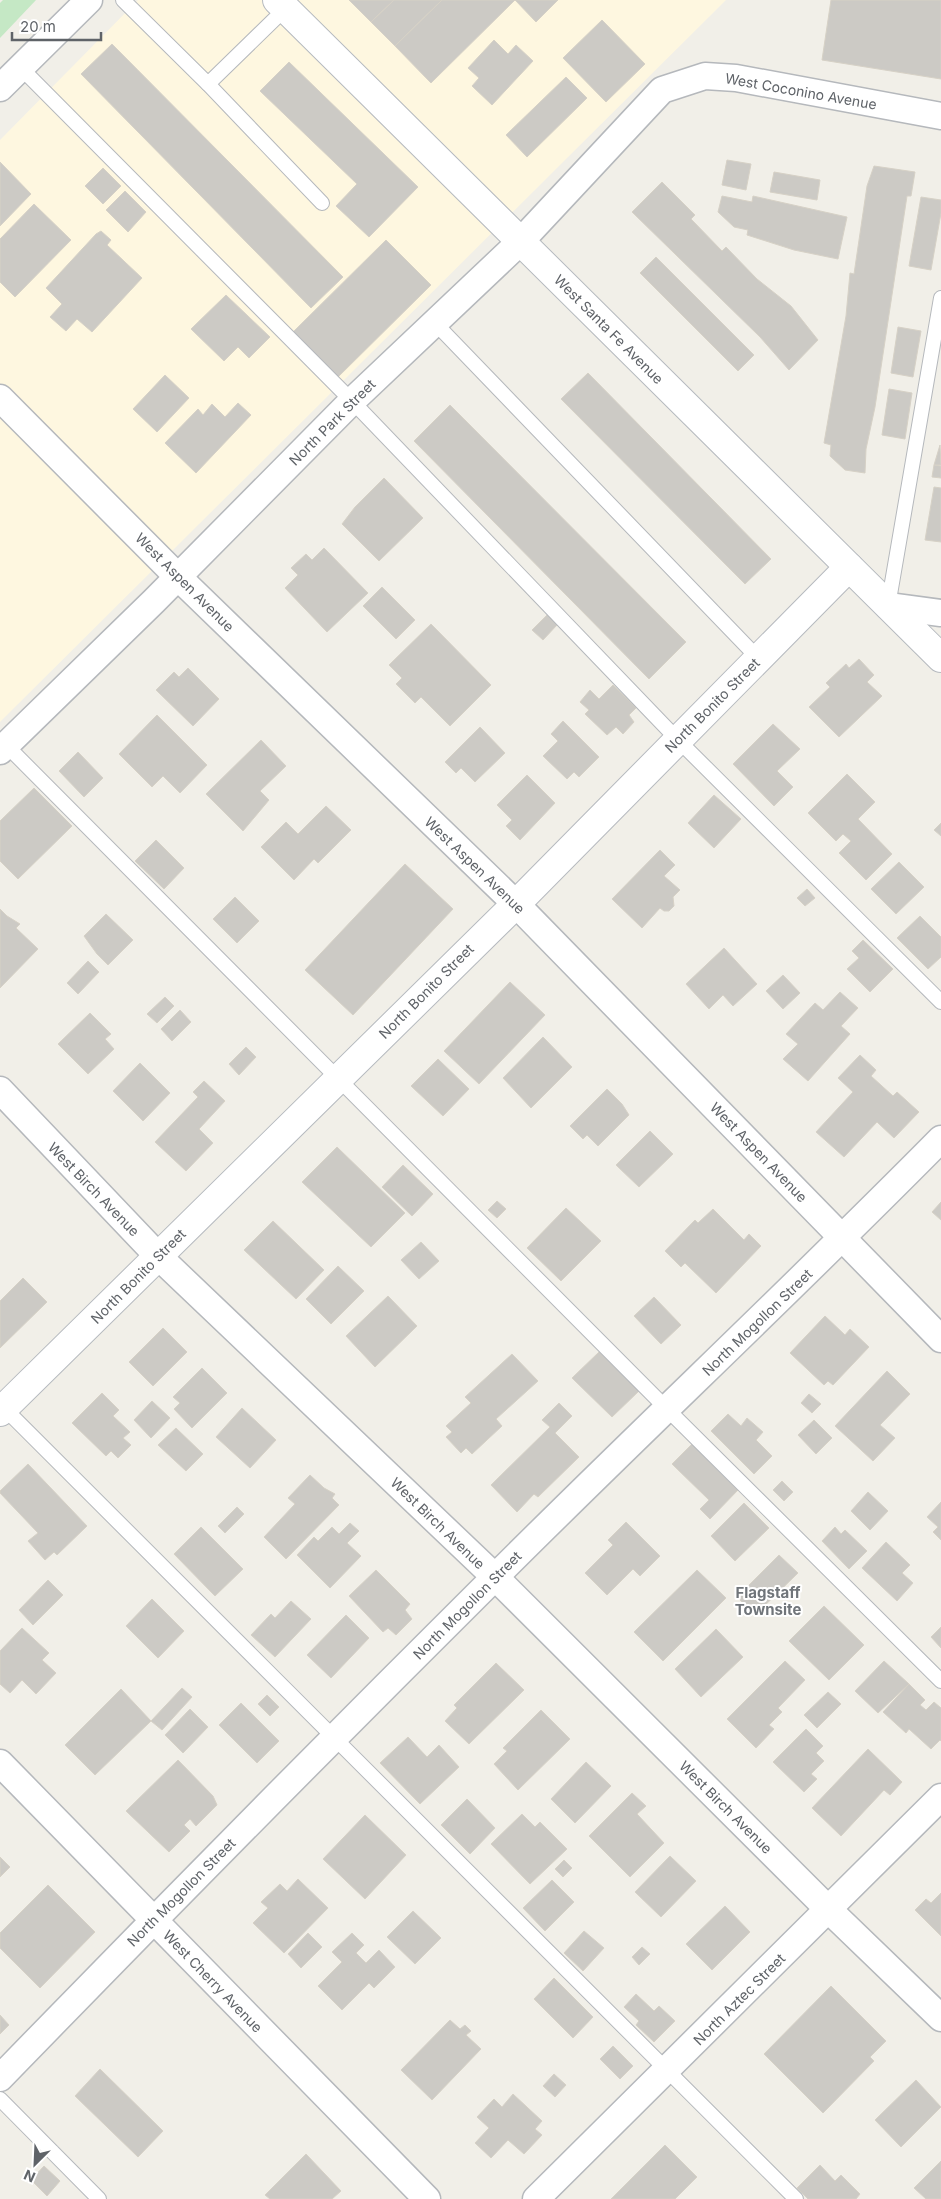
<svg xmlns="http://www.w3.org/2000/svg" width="941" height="2199" font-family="Inter,sans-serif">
<rect width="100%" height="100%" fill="#f1efe8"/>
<polygon fill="#fef7e0" points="138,0 726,0 0,722 0,140"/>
<polygon fill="#c5e8c5" points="3,0 36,0 0,38 0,3"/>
<g fill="#cccac5" stroke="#d6d1c6">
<polygon points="349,0 394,0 371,22"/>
<polygon points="394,0 442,0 395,46 371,22"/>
<polygon points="442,0 515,0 431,83 395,46"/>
<polygon points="515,0 558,0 536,22"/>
<polygon points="831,0 941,0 941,79 822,60"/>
<polygon points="602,20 645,64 606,102 563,58"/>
<polygon points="494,40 508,54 516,45 533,61 492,105 472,86 479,78 468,68"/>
<polygon points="112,44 343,277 311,308 81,74"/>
<polygon points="289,62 418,187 369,237 336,206 357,184 260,91"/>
<polygon points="566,77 587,98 527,157 506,135"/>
<polygon points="727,160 751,164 746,190 722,185"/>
<polygon points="0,162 31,194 0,226"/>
<polygon points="874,166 915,172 911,196 907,196 875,407 866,449 865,473 845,470 830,456 831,445 824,443 846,316 850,273 854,274 867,186"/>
<polygon points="103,168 121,186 103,204 85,186"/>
<polygon points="774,172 820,180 817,200 770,192"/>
<polygon points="662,182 695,215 691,219 722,251 726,247 757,279 791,306 818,340 789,370 760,337 632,212"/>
<polygon points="125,191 146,212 128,232 106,210"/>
<polygon points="722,196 752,202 753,196 847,217 838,259 794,250 747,235 748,230 734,227 718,212"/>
<polygon points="921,197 941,200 941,213 931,270 909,266"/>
<polygon points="34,204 71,240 15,297 0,282 0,239"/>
<polygon points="101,231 111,240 107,245 142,278 92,332 77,319 66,331 50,317 62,304 46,288 96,234"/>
<polygon points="386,240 431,285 336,379 291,334"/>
<polygon points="656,257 754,355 738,371 640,273"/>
<polygon points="226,295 270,337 249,358 238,347 224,361 191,329"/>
<polygon points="898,327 921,331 913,377 891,373"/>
<polygon points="588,373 771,559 745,584 561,399"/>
<polygon points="165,375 189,398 157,432 133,409"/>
<polygon points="889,389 912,393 905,439 882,435"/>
<polygon points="238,403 251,415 196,473 165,443 198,409 203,415 212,404 225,417"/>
<polygon points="450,405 686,642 649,679 414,441"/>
<polygon points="940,445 941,465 934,465"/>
<polygon points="934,465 941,466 941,478 932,477"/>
<polygon points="384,478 423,518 379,561 342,524 355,507"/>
<polygon points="934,487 941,488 941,542 925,540"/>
<polygon points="324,548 368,593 327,632 285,588 298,575 291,568 306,554 312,560"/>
<polygon points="382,587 415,620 396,639 363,606"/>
<polygon points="547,615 557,625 543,640 532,630"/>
<polygon points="431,624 491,685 450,726 421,697 415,703 396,684 402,678 389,665"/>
<polygon points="859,659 874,675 867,682 882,696 839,737 809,707 830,687 826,683 846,664 849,668"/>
<polygon points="188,668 219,699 193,726 156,690 174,672 179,677"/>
<polygon points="613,685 636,708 629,715 634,722 623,734 616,727 607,735 585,714 589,710 580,702 590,690 599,699"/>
<polygon points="157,715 207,765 180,793 163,776 152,787 119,754"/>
<polygon points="563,721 599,757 579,777 574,772 567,779 543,756 558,741 551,734"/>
<polygon points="773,724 800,749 777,771 793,787 774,806 733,764"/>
<polygon points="480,727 505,753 475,782 461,768 456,773 445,762"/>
<polygon points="261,740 286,766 260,791 269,800 243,831 206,794"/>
<polygon points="78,752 103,778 84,797 59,771"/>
<polygon points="847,774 875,802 858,819 892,854 866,880 839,853 851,841 843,834 836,841 808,813"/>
<polygon points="527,775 555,803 520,840 506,826 512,820 497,805"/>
<polygon points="34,788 72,826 18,879 0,861 0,821"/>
<polygon points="714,795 741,819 714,848 688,823"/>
<polygon points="326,806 351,830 318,863 314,859 294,880 261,847 286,822 298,834"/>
<polygon points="941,823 941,836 934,830"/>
<polygon points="156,840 184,868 164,889 135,861"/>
<polygon points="660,850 675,865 664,876 680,890 673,897 674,906 669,911 664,911 660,908 642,928 612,899"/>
<polygon points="899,862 924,887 896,914 871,889"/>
<polygon points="405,864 453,909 353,1015 305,970"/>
<polygon points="807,889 815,898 805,906 797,898"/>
<polygon points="235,897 259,921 237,943 213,919"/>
<polygon points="0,909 7,916 20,924 16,928 38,949 0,988"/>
<polygon points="106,914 133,940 108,965 97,954 84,936"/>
<polygon points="920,916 941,937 941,957 928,969 897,938"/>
<polygon points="863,940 893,969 870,992 847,969 859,958 852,951"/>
<polygon points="724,948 757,984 733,1006 723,995 709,1009 686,984"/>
<polygon points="88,961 99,972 78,994 67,983"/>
<polygon points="783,975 800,993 783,1009 766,991"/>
<polygon points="510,982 545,1015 479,1084 444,1051"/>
<polygon points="840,992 858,1008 841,1026 850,1034 808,1081 783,1059 798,1044 786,1034 815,1003 823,1010"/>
<polygon points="165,997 174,1006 157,1023 147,1014"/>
<polygon points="180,1010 191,1022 172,1041 161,1029"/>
<polygon points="90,1013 111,1034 105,1039 114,1049 88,1074 58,1044"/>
<polygon points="543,1037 572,1067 531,1108 503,1078"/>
<polygon points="246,1047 256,1057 239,1075 229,1064"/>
<polygon points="860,1055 876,1070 871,1076 893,1096 897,1092 919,1112 894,1138 877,1122 844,1157 816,1132 853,1092 838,1078"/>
<polygon points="438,1059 469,1089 443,1116 411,1086"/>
<polygon points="140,1063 170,1093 143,1121 113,1091"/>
<polygon points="204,1081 225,1101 199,1129 213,1143 186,1171 155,1142 198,1097 193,1092"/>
<polygon points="607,1089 622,1104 629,1115 598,1146 587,1135 583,1139 570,1126"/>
<polygon points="650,1131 673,1154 639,1187 616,1165"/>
<polygon points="337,1147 405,1213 371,1247 302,1182"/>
<polygon points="403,1165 433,1194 412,1216 382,1187"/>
<polygon points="497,1201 506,1209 497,1218 488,1210"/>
<polygon points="941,1202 941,1220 932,1212"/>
<polygon points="566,1208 601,1241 561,1281 527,1248"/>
<polygon points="713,1209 744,1240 749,1234 761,1246 716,1293 685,1263 681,1267 665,1251 695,1220 698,1223"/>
<polygon points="273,1221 324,1270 296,1299 244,1250"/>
<polygon points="421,1242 439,1261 419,1279 401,1260"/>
<polygon points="338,1266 364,1291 331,1324 306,1299"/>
<polygon points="23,1278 47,1302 0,1348 0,1301"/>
<polygon points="388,1296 417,1326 375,1367 346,1336"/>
<polygon points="654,1297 681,1325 661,1344 634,1316"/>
<polygon points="825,1316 845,1335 850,1329 869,1347 833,1385 828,1381 824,1385 790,1353"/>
<polygon points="163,1328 187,1352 153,1386 129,1362"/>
<polygon points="599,1352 639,1391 612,1417 572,1378"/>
<polygon points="512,1354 538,1381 496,1419 502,1426 472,1454 466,1448 461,1453 446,1437 452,1432 446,1426 471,1403 465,1397"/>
<polygon points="202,1368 227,1393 192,1428 174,1409 180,1403 173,1397"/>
<polygon points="887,1371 910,1394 880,1425 895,1438 873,1461 835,1426"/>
<polygon points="102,1393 119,1410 113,1416 130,1432 123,1438 131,1445 118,1458 111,1451 106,1456 72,1423"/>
<polygon points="809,1394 821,1404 812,1413 801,1403"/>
<polygon points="152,1401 170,1418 151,1438 134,1420"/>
<polygon points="559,1403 572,1416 555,1433 579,1457 538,1497 534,1494 517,1512 491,1485 550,1427 542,1420"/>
<polygon points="242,1408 276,1440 250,1468 216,1437"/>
<polygon points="728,1414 741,1426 747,1418 763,1432 756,1440 772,1456 754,1474 711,1431"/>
<polygon points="814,1420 832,1438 816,1454 798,1435"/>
<polygon points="176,1428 203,1454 186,1471 158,1445"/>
<polygon points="692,1444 738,1490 710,1519 700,1509 709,1500 672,1464"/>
<polygon points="28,1464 87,1526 57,1555 54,1552 45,1560 28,1541 38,1533 0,1493 0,1491"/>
<polygon points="310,1475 324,1488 335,1494 332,1498 339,1505 286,1559 264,1537 295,1504 288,1498"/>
<polygon points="782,1481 793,1492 784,1501 773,1490"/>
<polygon points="868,1492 888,1511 870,1530 851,1511"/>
<polygon points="941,1502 941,1540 933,1532 938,1527 927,1517"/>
<polygon points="744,1503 769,1528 735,1561 711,1536"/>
<polygon points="237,1507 244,1514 225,1533 218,1526"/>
<polygon points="626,1522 660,1556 640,1576 633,1569 607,1595 585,1573 613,1545 608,1540"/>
<polygon points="350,1523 359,1531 347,1543 361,1556 330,1588 297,1555 314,1537 318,1541 332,1527 339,1534"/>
<polygon points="201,1527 243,1569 215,1596 174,1554"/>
<polygon points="835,1527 841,1534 845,1530 867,1551 849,1569 822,1541"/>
<polygon points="886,1542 910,1565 902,1573 913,1583 897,1601 862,1568"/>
<polygon points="779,1555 798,1573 755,1615 737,1597"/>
<polygon points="376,1570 410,1604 405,1610 412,1619 396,1635 388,1628 383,1632 349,1596"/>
<polygon points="697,1570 726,1598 663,1661 634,1632"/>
<polygon points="48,1580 63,1595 33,1625 19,1610"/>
<polygon points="152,1599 184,1631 158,1658 126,1626"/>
<polygon points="291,1601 311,1619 275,1657 251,1635 271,1614 275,1618"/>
<polygon points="824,1606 864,1645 829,1680 789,1641"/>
<polygon points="346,1615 369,1638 331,1678 307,1655"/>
<polygon points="941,1627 941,1648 931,1637"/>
<polygon points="22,1628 49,1653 42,1660 56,1673 36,1694 22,1680 10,1693 0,1684 0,1651"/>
<polygon points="716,1629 743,1657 701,1697 675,1669"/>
<polygon points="785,1661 805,1680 778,1708 782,1712 769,1725 774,1729 756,1748 727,1719"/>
<polygon points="884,1661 909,1684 878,1713 855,1691"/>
<polygon points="496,1663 524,1690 469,1744 445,1721 457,1708 454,1705"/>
<polygon points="909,1684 925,1700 920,1705 926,1710 934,1702 941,1708 941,1741 940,1740 931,1749 909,1729 906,1733 883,1712"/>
<polygon points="182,1688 192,1697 162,1730 151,1721"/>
<polygon points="121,1689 151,1721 95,1775 65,1745"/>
<polygon points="828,1692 841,1704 817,1728 804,1715"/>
<polygon points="267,1695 279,1707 270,1716 258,1704"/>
<polygon points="241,1703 279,1741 257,1763 219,1725"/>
<polygon points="190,1709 208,1727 183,1753 165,1735"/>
<polygon points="541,1710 570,1739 518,1790 494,1764 507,1751 503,1748"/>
<polygon points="806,1729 823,1746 816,1753 824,1761 811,1774 817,1779 804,1792 773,1762"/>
<polygon points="408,1737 427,1757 439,1745 459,1767 420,1804 380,1763"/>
<polygon points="868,1749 902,1782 890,1795 884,1790 841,1836 812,1808"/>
<polygon points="178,1760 213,1796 217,1805 196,1826 190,1819 184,1825 190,1831 169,1852 126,1811"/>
<polygon points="586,1762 611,1786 575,1823 551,1799"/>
<polygon points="632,1793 646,1806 637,1814 664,1843 630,1877 589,1836"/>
<polygon points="467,1799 495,1828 470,1854 441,1825"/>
<polygon points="522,1814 535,1827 540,1822 567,1849 530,1884 491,1844"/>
<polygon points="365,1815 406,1855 365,1899 323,1859"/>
<polygon points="670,1856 696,1881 661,1917 635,1892"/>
<polygon points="0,1857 10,1867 0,1877"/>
<polygon points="564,1860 572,1868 563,1877 555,1869"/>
<polygon points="298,1879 328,1908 284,1953 253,1923 268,1908 261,1902 280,1884 287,1891"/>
<polygon points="552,1880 574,1902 545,1931 523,1908"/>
<polygon points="48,1885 95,1932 40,1988 0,1948 0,1933"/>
<polygon points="941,1893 941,1936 915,1910 926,1899 931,1903"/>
<polygon points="725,1906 750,1932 712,1970 686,1944"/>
<polygon points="413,1911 441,1938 415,1964 387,1937"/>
<polygon points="584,1931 604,1948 583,1971 564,1953"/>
<polygon points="308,1933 322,1947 301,1968 288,1954"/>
<polygon points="352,1933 364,1945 356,1953 366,1963 379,1950 395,1967 374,1988 369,1983 342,2010 318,1986 342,1962 332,1952"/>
<polygon points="642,1947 650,1954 639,1965 632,1957"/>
<polygon points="554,1978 593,2017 573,2038 534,1999"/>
<polygon points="831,1986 886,2041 870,2057 874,2061 823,2113 764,2054"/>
<polygon points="636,1994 654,2011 659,2006 675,2021 654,2042 636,2025 639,2021 624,2007"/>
<polygon points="0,2015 9,2025 0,2034"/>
<polygon points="450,2020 460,2029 465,2025 471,2031 466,2035 481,2049 432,2100 401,2070"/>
<polygon points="613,2046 633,2066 620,2079 600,2059"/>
<polygon points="100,2069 163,2131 138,2157 75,2096"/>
<polygon points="554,2074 566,2085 555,2097 543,2086"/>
<polygon points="916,2080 941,2107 901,2147 875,2120"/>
<polygon points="513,2094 542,2121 535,2129 542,2135 524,2154 508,2140 491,2158 475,2143 489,2128 477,2117 494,2099 502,2107"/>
<polygon points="665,2145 697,2177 675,2199 611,2199"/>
<polygon points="306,2154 341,2191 332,2199 270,2199 265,2195"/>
<polygon points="941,2161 941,2199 926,2199 914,2188"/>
<polygon points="820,2165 835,2181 841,2175 860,2194 856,2199 808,2199 797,2188"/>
<polygon points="44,2166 60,2181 47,2196 31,2180"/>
</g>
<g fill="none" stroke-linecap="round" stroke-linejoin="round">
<g stroke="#b5b8bc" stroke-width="16">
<g id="lane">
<polyline points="123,0 208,84 286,8"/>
<polyline points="21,68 352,401 678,740 941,1002"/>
<polyline points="208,84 322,203"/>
<polyline points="435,323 758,658"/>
<polyline points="888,606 941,298"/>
<polyline points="2,741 668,1410 941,1681"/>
<polyline points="1,1405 796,2199"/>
<polyline points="0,2099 99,2199"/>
</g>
</g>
<g stroke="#b5b8bc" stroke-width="29">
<g id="street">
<polyline points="0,88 89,0"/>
<polyline points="0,398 178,577 516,904 941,1339"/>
<polyline points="888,606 941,613"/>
<polyline points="0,751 154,601 352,401 521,241 662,90 705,76 736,78 941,116"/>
<polyline points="0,1090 158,1256 495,1577 829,1910 941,2018"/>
<polyline points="0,1763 427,2199"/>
<path d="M0,2078C163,1910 327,1744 493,1579C641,1431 794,1288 941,1139"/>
<polyline points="536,2199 941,1797"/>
</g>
</g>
<g stroke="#b6babf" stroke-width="30">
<g id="secondary">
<polyline points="277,0 941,658"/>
<polyline points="0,1412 516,904 849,567"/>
</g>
</g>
<use href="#lane" stroke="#fff" stroke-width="14"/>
<use href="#street" stroke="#fff" stroke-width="26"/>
<use href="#secondary" stroke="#fff" stroke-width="28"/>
</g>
<g text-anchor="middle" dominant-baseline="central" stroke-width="4" stroke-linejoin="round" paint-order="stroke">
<g font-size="14" fill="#5f6368" stroke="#fff">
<text transform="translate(801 91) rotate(10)">West Coconino Avenue</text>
<text transform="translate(609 329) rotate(45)">West Santa Fe Avenue</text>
<text transform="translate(332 422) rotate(-45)">North Park Street</text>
<text transform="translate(185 582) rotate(45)">West Aspen Avenue</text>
<text transform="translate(712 705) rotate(-45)">North Bonito Street</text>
<text transform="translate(475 865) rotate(44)">West Aspen Avenue</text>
<text transform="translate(426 991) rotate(-45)">North Bonito Street</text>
<text transform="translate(759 1152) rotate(46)">West Aspen Avenue</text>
<text transform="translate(94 1189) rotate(46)">West Birch Avenue</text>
<text transform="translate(138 1276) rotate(-45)">North Bonito Street</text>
<text transform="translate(757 1322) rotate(-44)">North Mogollon Street</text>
<text transform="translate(438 1523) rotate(44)">West Birch Avenue</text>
<text transform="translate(467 1605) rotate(-45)">North Mogollon Street</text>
<text transform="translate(726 1807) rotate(45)">West Birch Avenue</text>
<text transform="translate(181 1892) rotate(-45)">North Mogollon Street</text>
<text transform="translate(213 1981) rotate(46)">West Cherry Avenue</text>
<text transform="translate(739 1999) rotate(-45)">North Aztec Street</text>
</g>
<g font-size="15" font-weight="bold" fill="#70757a" stroke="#fff">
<text x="768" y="1592">Flagstaff<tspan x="768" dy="17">Townsite</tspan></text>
</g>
</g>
<g transform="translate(35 2164) rotate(204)" stroke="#ffffff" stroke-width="4" paint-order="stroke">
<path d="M0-4L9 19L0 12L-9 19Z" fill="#5f6368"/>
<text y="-8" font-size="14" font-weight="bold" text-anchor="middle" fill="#5f6368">N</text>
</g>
<path d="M12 32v8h89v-8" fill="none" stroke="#5f6368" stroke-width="2.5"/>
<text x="20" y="32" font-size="15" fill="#5f6368" stroke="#ffffff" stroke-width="4" paint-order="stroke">20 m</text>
</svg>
